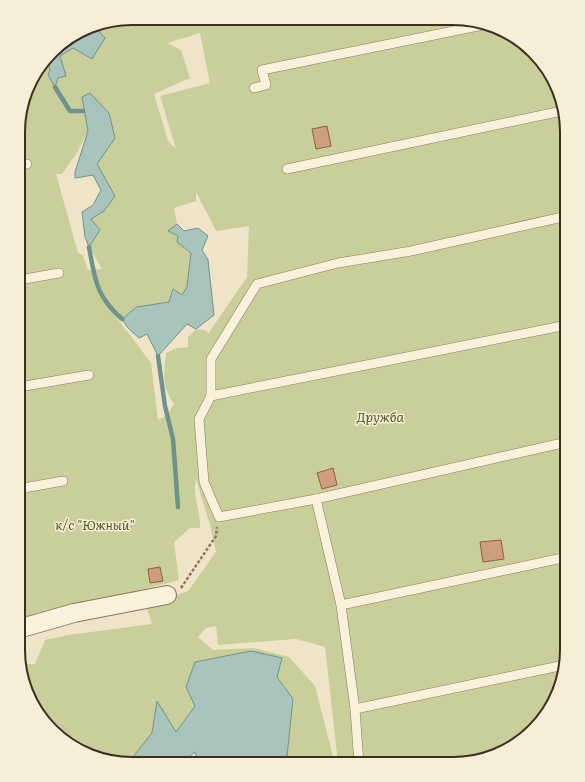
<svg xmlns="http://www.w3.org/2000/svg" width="585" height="782" font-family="Literata,serif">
<rect width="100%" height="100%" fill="#f0e4c8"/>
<path fill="#c9cf9b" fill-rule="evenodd" d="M132,18L468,19L522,41L555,81L567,132V658L548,713L504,752L453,764H338L325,647L296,639L218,645L216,626L206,628L198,637L213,650L254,648L289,657L315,686L335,764H288L287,756L293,699L277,677L186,687L195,706L176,732L157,702L152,733L128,763H119L109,754L103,758L68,745L30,701L21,664H35L45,640L68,635L152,624L146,605L188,591L216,552L210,525L196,479C192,498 201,510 200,528H190L174,542L179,580L18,623L19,117L33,75L47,59L50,71L48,75L55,86L60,56L72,48L105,38L93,25ZM200,33L210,83L160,96L176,149L168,141L154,94L190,78L181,50L168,43ZM83,111L97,164L115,196L104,211L91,219L98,228L89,247L102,269L88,270L83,255L78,253L56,174H62L77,153L88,131ZM196,192L216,231L249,226L247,277L208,334L207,331L196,329L188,337V347L177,348L166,353C164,374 161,386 174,404L167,415L158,420L151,363L111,310L122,319L137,307L169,302L173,290L182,295L187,287L191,253L177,242L178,236L168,231L177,224L174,208L196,201Z"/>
<g fill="#a9c4bc" stroke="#6f938a">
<polygon points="93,25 105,38 92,59 73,48 60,56 66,76 58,78 55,87 48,75 50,70 47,59 57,46"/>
<polygon points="90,93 109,113 115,138 97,164 115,196 104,211 91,219 100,230 89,247 85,237 82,212 93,205 101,190 93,175 75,178 75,172 88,131 82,97"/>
<polygon points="177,224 184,231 198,228 208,236 202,250 208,260 214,315 196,329 187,324 158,356 147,334 139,338 128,328 122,319 137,307 169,302 173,289 182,295 187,287 191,253 177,242 178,236 168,231"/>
<polygon points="251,651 282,658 277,677 293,699 287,756 288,764 198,763 195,752 184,761 185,763 128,763 152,733 157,701 176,732 195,706 186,687 195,662"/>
</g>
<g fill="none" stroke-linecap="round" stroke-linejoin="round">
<g stroke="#6f938a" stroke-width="4.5">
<polyline points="55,87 70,111 83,111"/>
<path d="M89,247C95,280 96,296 122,319"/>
<polyline points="158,356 165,406 173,439 178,507"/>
</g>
</g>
<g fill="#cf9f7d" stroke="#8d5f41">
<polygon points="327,126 331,146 316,149 312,129"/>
<polygon points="333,468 337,485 322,489 317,473"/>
<polygon points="501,540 504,559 483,562 480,542"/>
<polygon points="160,567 163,581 150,583 148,569"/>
</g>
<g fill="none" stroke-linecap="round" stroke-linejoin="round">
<g stroke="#8d765c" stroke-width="10">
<g id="service">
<polyline points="254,88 266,85 262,70 483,25"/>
<polyline points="19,165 27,164"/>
<polyline points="287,169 562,111"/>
<polyline points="19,280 59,273"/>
<polyline points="19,387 89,375"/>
<polyline points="211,396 211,359 257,284 338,263 411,251 567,216"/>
<polyline points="18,489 63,481"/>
<polyline points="316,499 567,442"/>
<polyline points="341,605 567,557"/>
<polyline points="355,709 564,665"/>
<polyline points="359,764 355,709 341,605 316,499 219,517 204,482 199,419 211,396 567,325"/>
</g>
</g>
<g stroke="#8d765c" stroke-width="20">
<polyline id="minor" points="18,629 74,613 167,595"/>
</g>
<polyline stroke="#8d765c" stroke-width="2.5" stroke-dasharray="3 2" stroke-linecap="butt" points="181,588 216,536 217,527"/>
<use href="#service" stroke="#faf1dc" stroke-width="9"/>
<use href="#minor" stroke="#faf1dc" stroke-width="18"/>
</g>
<g text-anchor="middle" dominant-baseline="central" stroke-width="3" stroke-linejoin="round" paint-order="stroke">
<g font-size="13" font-style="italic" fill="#4d5a26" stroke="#f7eed8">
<text x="380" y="416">Дружба</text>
<text x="95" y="524">к/с "Южный"</text>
</g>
</g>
<path d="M0 0H585V782H0ZM132 25H453A107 107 0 0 1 560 132V650A107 107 0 0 1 453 757H132A107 107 0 0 1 25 650V132A107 107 0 0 1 132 25Z" fill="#f7eed8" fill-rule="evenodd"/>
<path fill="none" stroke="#3d2e20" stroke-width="2" d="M132 25H453A107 107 0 0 1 560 132V650A107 107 0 0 1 453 757H132A107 107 0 0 1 25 650V132A107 107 0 0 1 132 25Z"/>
</svg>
